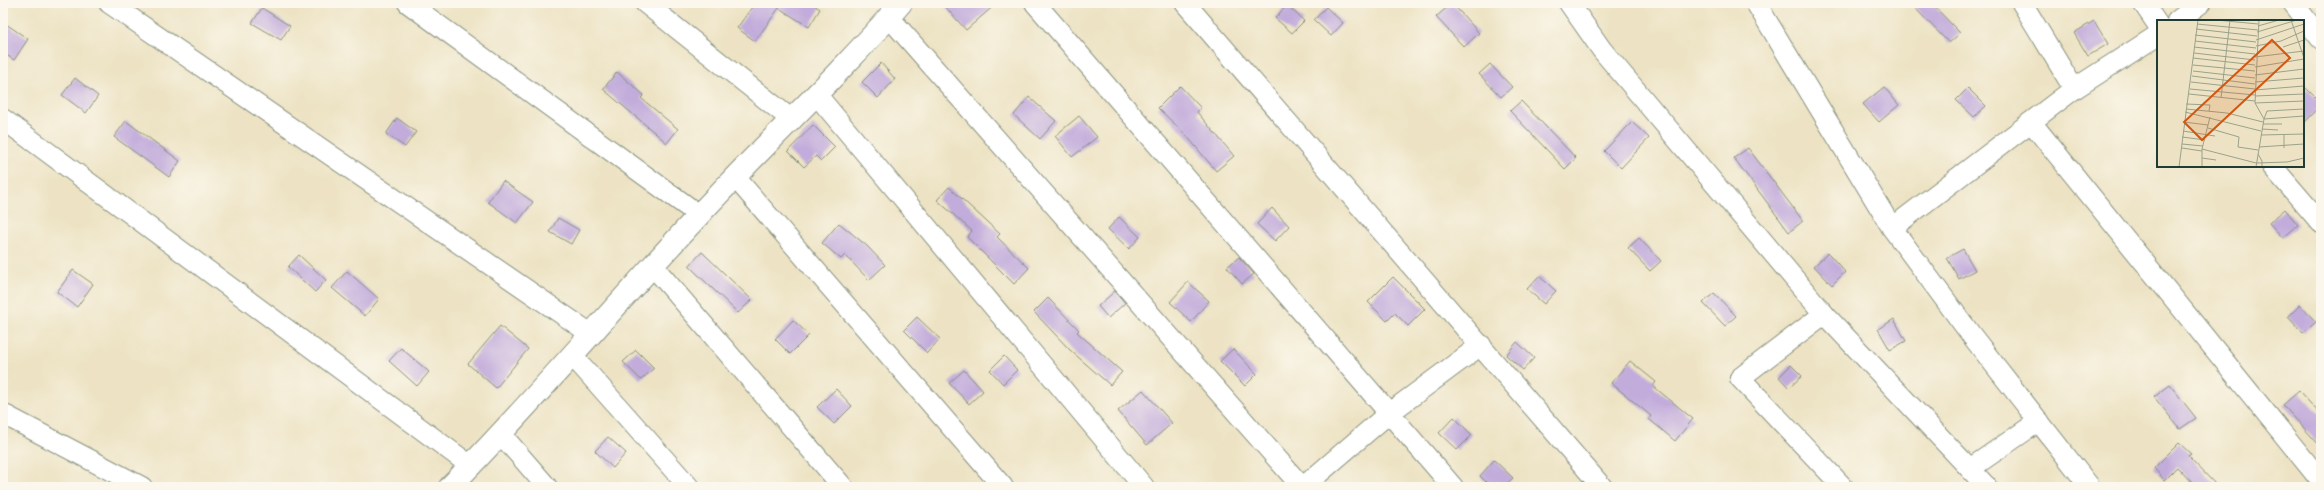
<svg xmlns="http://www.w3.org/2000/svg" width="2324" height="490" font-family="'Gochi Hand',sans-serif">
<rect width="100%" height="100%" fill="#fbf7ec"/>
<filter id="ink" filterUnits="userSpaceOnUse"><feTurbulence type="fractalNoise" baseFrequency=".025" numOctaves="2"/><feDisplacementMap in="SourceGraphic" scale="8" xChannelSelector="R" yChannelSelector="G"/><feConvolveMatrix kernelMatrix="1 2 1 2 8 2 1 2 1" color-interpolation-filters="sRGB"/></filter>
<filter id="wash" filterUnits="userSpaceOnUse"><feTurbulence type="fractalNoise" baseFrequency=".012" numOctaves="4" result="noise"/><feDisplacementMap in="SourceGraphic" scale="16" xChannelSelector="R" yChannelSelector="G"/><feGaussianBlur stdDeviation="0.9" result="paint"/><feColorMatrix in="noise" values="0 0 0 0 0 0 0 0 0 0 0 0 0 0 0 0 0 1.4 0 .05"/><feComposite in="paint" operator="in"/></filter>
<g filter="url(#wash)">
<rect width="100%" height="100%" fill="#ede3c4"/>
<g id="blocks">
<g fill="#c2acdb">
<polygon points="755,3 811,3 820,9 809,27 779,8 755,41 737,28"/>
<polygon points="942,3 997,3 966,30"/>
<polygon points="1452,3 1479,33 1464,47 1436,17"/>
<polygon points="1910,3 1931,3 1960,33 1949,43"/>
<polygon points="1287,5 1304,21 1292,33 1275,18"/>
<polygon points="1326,7 1343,23 1331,36 1314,20"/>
<polygon points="262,8 290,26 281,40 252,23"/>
<polygon points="2094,21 2108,44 2088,56 2074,33"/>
<polygon points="3,22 28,39 14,60 3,53"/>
<polygon points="881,63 895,79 878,98 862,82"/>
<polygon points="1490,64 1512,87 1501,97 1479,74"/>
<polygon points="617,72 644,95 641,98 678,129 667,143 603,89"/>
<polygon points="75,78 98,96 86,113 62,95"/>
<polygon points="2303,85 2321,103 2321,106 2303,124"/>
<polygon points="1180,86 1201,108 1197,112 1234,156 1216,171 1186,135 1158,108"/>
<polygon points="1884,87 1899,105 1879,122 1863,104"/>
<polygon points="1968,88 1986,106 1974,117 1956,100"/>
<polygon points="1029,97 1056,121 1040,139 1014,115"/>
<polygon points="1521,101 1576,158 1565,169 1510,111"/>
<polygon points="1079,116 1097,137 1072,157 1055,136"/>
<polygon points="397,118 416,132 405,147 386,134"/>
<polygon points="126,121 180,161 169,177 114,137"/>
<polygon points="1632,122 1649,138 1621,168 1604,151"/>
<polygon points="813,125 835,147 821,161 816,156 804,167 788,151"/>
<polygon points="1748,148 1803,221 1789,232 1734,158"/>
<polygon points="503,181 533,202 517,223 488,202"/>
<polygon points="949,187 1000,234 997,237 1029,268 1014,284 967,237 972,231 937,200"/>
<polygon points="1272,208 1289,226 1275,241 1257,224"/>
<polygon points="2285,209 2298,225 2283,238 2269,223"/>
<polygon points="1119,217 1140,237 1129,249 1108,229"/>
<polygon points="558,218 579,230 571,244 550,232"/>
<polygon points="839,223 867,246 885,265 869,280 845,255 841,259 822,243"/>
<polygon points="1639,238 1661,261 1650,271 1628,248"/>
<polygon points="1963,249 1975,270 1959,279 1947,258"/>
<polygon points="702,252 752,300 738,313 689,266"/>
<polygon points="1828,253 1845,272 1832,285 1814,266"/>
<polygon points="299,255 326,280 315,292 288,267"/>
<polygon points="1239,257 1254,274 1242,284 1227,267"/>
<polygon points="73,270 93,284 77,307 57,292"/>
<polygon points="347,271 379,299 365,316 332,288"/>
<polygon points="1539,276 1556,291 1544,304 1527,289"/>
<polygon points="1393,277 1425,309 1408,326 1395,313 1387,321 1368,302"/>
<polygon points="1188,282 1209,301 1191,322 1170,302"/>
<polygon points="1115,291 1125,303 1108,318 1098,306"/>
<polygon points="1714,293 1736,316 1725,326 1703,303"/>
<polygon points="1048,298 1079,330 1077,332 1122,372 1110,385 1070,350 1034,312"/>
<polygon points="2300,305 2316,322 2303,333 2288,317"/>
<polygon points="917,317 940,339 927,353 904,330"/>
<polygon points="1894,319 1906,341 1890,350 1878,329"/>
<polygon points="793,320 809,335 790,354 775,339"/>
<polygon points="500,326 528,349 496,388 468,364"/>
<polygon points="1517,342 1534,358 1523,370 1506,355"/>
<polygon points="401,348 429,372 417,386 389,361"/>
<polygon points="1233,349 1257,374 1245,386 1220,361"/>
<polygon points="636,350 654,368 641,380 623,362"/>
<polygon points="1004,356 1017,370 1003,384 990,370"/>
<polygon points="1630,361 1656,382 1653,386 1693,419 1675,441 1649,419 1651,416 1611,383"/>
<polygon points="1791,365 1802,376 1789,388 1779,377"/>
<polygon points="964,370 983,391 969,404 949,383"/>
<polygon points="2170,385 2196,418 2180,429 2154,397"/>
<polygon points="836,389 852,406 834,424 817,407"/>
<polygon points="1143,390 1172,423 1147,445 1118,411"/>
<polygon points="2299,391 2321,415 2321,447 2283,405"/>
<polygon points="1454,417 1472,435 1457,450 1439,433"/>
<polygon points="608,437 626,453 613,468 595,451"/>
<polygon points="2179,443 2191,454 2188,456 2218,487 2196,487 2177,467 2164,480 2154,468"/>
<polygon points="1494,460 1513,478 1503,487 1491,487 1480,476"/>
</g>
</g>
</g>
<g filter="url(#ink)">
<use href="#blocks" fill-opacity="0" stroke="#86907c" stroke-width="1"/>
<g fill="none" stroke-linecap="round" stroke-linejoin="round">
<g stroke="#86907c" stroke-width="22">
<g id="street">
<polyline points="109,3 591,334"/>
<polyline points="408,3 699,215"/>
<polyline points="645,3 792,120"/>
<polyline points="1035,3 1453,487"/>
<polyline points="1185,3 1602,487"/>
<polyline points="1569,3 1602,50 1824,314 1987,487"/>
<polyline points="1756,3 1892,228 1972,336 2090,487"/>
<polyline points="2022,3 2074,89"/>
<polyline points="2143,3 2158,25"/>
<polyline points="2293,3 2321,39"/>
<polyline points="889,17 1302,487"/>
<polyline points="2177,21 2201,3"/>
<polyline points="816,94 1144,487"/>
<polyline points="3,119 471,466"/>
<polyline points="2031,122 2321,481"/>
<polyline points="2272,166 2321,223"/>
<polyline points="735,177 1003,487"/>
<polyline points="1892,228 2074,89 2158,35"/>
<polyline points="653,266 843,487"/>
<polyline points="1824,314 1740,378 1843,487"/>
<polyline points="573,356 689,487"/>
<polyline points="3,414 142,487"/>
<polyline points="501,434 547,487"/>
<polyline points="1971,468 2039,421"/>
<polyline points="1303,487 1388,414 1481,345"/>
</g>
</g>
<g stroke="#86907c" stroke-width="24">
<path id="secondary" d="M450,487C536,399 615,305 699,215C765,143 838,77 901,3"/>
</g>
<use href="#street" stroke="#fff" stroke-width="20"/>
<use href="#secondary" stroke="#fff" stroke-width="22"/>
</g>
</g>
<g transform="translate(2157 20)">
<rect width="147" height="147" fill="#ede3c4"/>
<path fill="none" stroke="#9ba18a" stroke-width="1" d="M59,0L101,4M134,0L147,38M40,4L101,10M101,6L122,0M39,9L100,16M100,12L140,0M38,15L99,22M99,20L147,4M38,21L99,28M99,26L124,21L147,11M37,27L98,34M126,27L147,20M37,33L98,40M98,37L147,31M36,38L98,45M36,45L98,51M98,47L147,39M36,51L98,58M98,55L147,49M35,56L98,64M34,62L98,69M98,62L147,58M33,69L98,75M98,70L147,66M32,74L98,81M98,76L147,74M64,78L73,0M98,83L147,81M29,84L53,85L52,91M29,89L70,93L106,102M147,89L110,91L107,99L147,96M28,92L104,111M53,97L45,129L99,143L130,142L147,138M27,102L51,105M106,104H125M51,108L82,117L81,127L101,130M105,109L121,110M26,111L58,116M104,115L147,114M127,115V128M25,117L48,120M25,124L46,126M102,127L147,124M25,128L45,131M101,134L105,141V147M45,138L59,140M22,147L41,0M45,147V129M99,147L107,99L98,83L102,0"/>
<path fill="#d45610" fill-opacity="0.15" stroke="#d45610" stroke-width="2" d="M115,20L133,38L45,120L27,102Z"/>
<rect width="147" height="147" fill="none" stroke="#1f3d34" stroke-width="2"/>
</g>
<rect width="2324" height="490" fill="none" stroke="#fbf7ec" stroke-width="16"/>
</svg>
